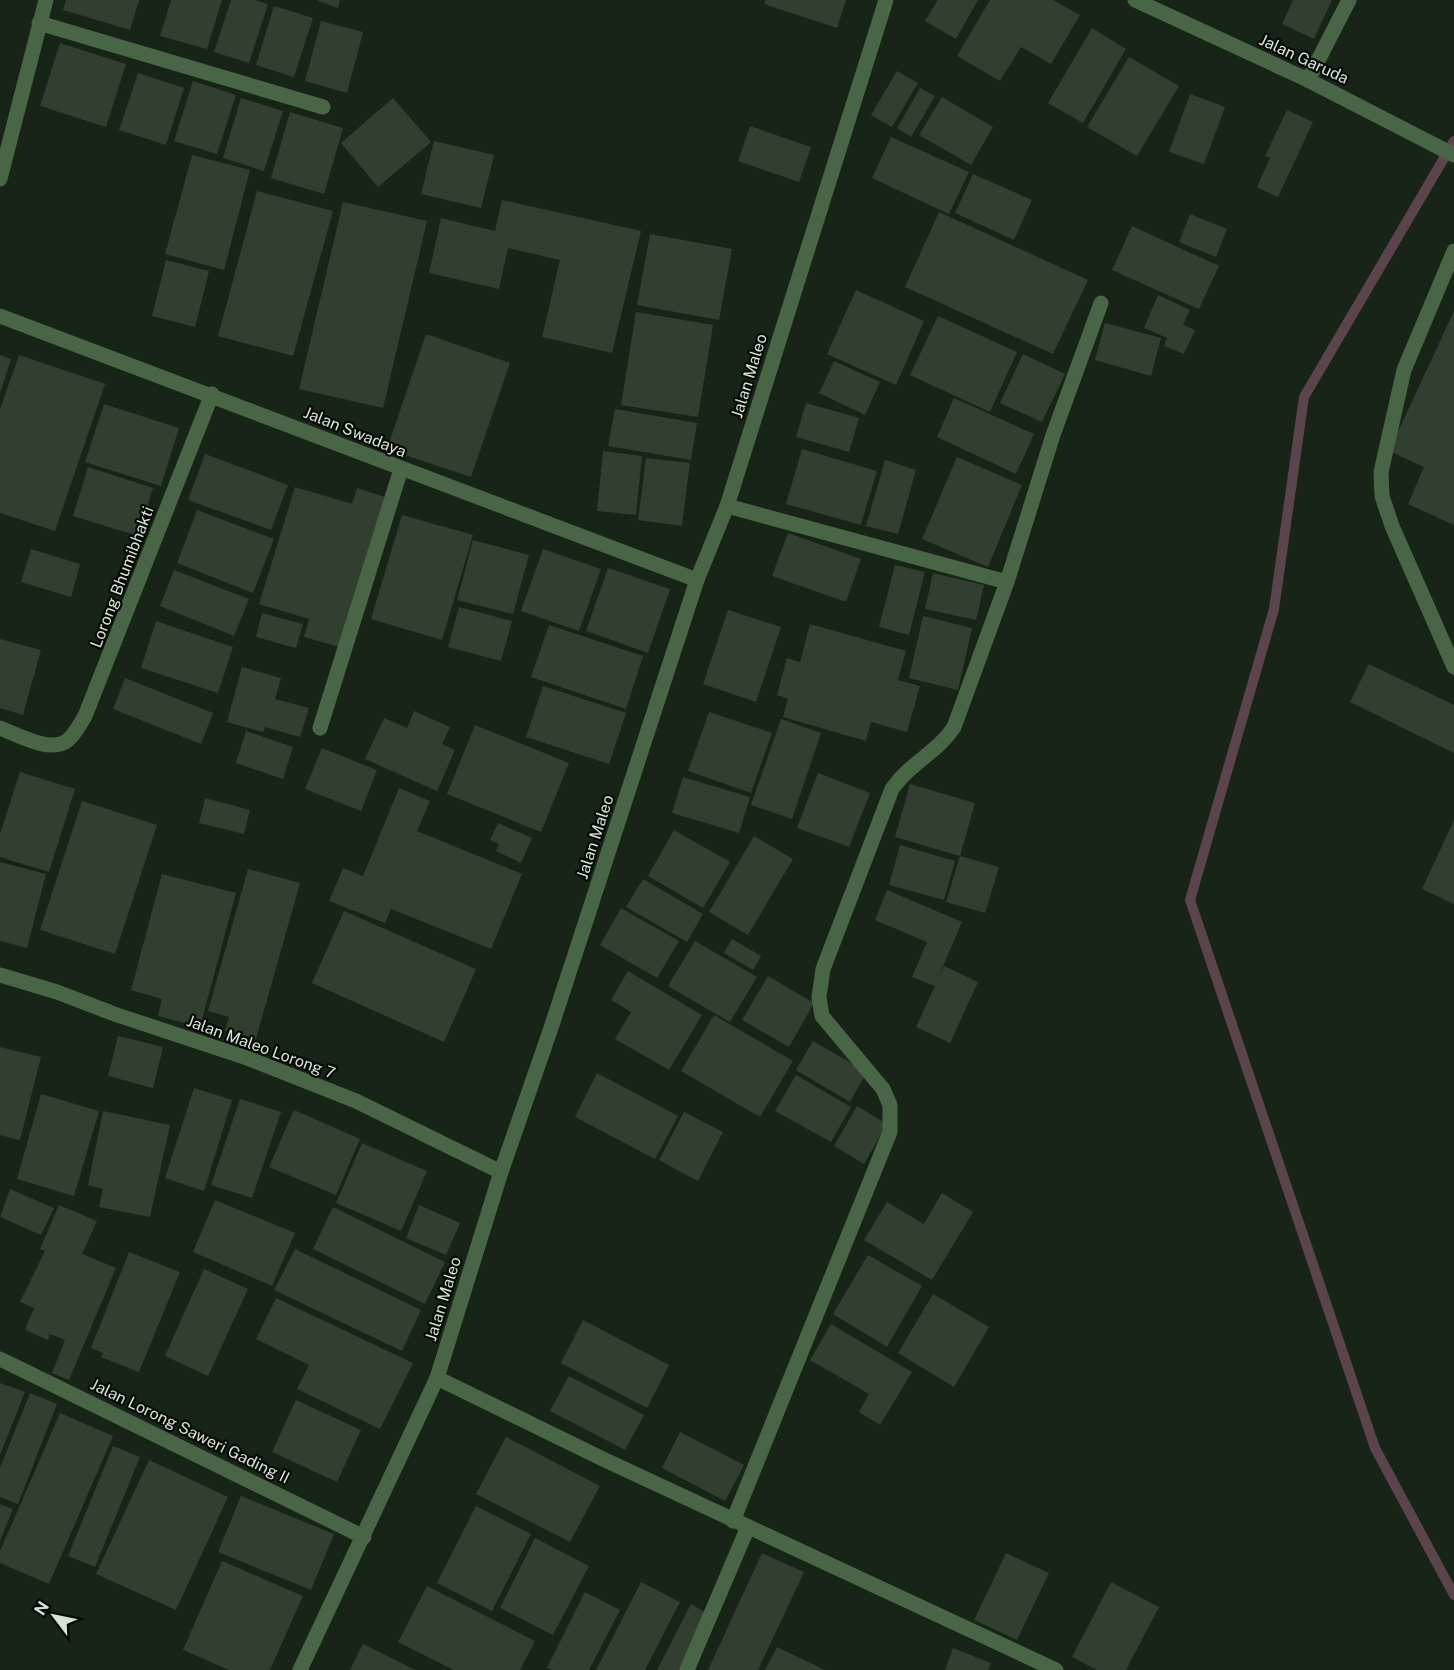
<svg xmlns="http://www.w3.org/2000/svg" width="1454" height="1670" font-family="'Public Sans',sans-serif">
<rect width="100%" height="100%" fill="#182417"/>
<g fill="none" stroke-linecap="round" stroke-linejoin="round">
<polyline stroke="#5c444d" stroke-width="10" points="1454,141 1304,397 1274,609 1190,900 1375,1448 1454,1595"/>
</g>
<g fill="#313e30">
<polygon points="66,0 139,0 130,30 63,10"/>
<polygon points="171,0 222,0 207,49 160,36"/>
<polygon points="231,0 255,0 268,4 249,63 214,52"/>
<polygon points="316,0 340,0 338,8"/>
<polygon points="765,0 846,0 837,28 764,4"/>
<polygon points="938,0 978,0 956,39 925,21"/>
<polygon points="990,0 1053,0 1080,15 1051,64 1021,47 1000,81 957,56"/>
<polygon points="1293,0 1332,0 1314,39 1282,24"/>
<polygon points="274,6 313,18 294,77 256,65"/>
<polygon points="321,21 363,32 347,93 305,81"/>
<polygon points="1092,28 1126,49 1083,123 1048,103"/>
<polygon points="60,43 126,64 106,127 40,106"/>
<polygon points="1129,57 1179,86 1137,156 1087,127"/>
<polygon points="897,71 918,83 892,127 871,115"/>
<polygon points="138,73 184,88 166,145 119,130"/>
<polygon points="193,81 236,95 217,154 174,141"/>
<polygon points="920,88 935,96 911,137 897,128"/>
<polygon points="1190,94 1225,107 1204,164 1169,152"/>
<polygon points="942,97 993,127 971,165 919,135"/>
<polygon points="241,98 283,111 264,171 223,158"/>
<polygon points="393,98 431,142 378,187 341,143"/>
<polygon points="1287,110 1313,122 1278,197 1257,187 1270,158 1265,156"/>
<polygon points="290,112 343,128 324,194 271,178"/>
<polygon points="750,126 811,147 799,182 738,161"/>
<polygon points="891,137 969,172 949,214 872,178"/>
<polygon points="434,141 494,155 481,208 421,194"/>
<polygon points="192,155 250,170 224,270 165,254"/>
<polygon points="973,174 1032,200 1014,240 955,213"/>
<polygon points="257,191 333,211 293,356 218,336"/>
<polygon points="502,200 641,231 612,353 542,337 560,260 508,248 499,289 429,273 441,218 495,231"/>
<polygon points="343,202 427,221 383,408 299,389"/>
<polygon points="939,212 1088,280 1053,354 905,287"/>
<polygon points="1190,214 1227,229 1216,257 1179,242"/>
<polygon points="1132,226 1219,266 1199,309 1112,270"/>
<polygon points="650,234 732,249 719,320 637,305"/>
<polygon points="166,260 209,271 195,327 152,316"/>
<polygon points="856,290 924,321 896,385 827,354"/>
<polygon points="1158,295 1190,310 1183,325 1195,330 1184,354 1164,346 1167,338 1144,328"/>
<polygon points="1454,311 1454,525 1408,504 1424,467 1389,451"/>
<polygon points="636,312 713,325 698,417 621,405"/>
<polygon points="938,316 1017,352 990,412 910,375"/>
<polygon points="1105,323 1161,338 1151,376 1095,360"/>
<polygon points="426,334 510,363 471,477 387,449"/>
<polygon points="1023,354 1065,374 1042,422 1000,403"/>
<polygon points="0,355 11,359 1,391 0,391"/>
<polygon points="19,355 105,384 55,531 0,513 0,409"/>
<polygon points="834,361 880,382 865,415 819,393"/>
<polygon points="954,398 1034,434 1016,474 937,437"/>
<polygon points="806,403 859,418 849,452 796,437"/>
<polygon points="104,404 179,428 161,486 85,462"/>
<polygon points="615,409 697,423 691,460 608,446"/>
<polygon points="802,449 877,471 861,525 786,504"/>
<polygon points="603,451 642,456 636,515 597,511"/>
<polygon points="205,454 288,485 271,530 188,500"/>
<polygon points="957,457 1022,485 988,567 922,539"/>
<polygon points="646,458 690,463 682,526 638,520"/>
<polygon points="885,460 916,470 898,534 866,526"/>
<polygon points="88,467 153,488 138,536 73,516"/>
<polygon points="295,487 352,504 357,488 388,498 343,648 304,637 309,619 259,604"/>
<polygon points="197,510 274,539 253,593 177,563"/>
<polygon points="402,515 473,535 442,640 371,619"/>
<polygon points="788,533 861,559 846,602 772,576"/>
<polygon points="473,540 529,555 513,614 457,600"/>
<polygon points="31,549 80,564 71,597 21,582"/>
<polygon points="543,549 601,569 579,631 521,611"/>
<polygon points="895,565 925,572 909,635 879,627"/>
<polygon points="608,568 670,589 648,653 586,631"/>
<polygon points="174,570 249,599 234,636 160,606"/>
<polygon points="933,573 984,585 976,620 925,609"/>
<polygon points="459,607 512,621 501,661 448,647"/>
<polygon points="728,610 781,627 756,702 703,684"/>
<polygon points="262,613 303,624 296,648 256,637"/>
<polygon points="923,616 972,628 958,690 909,678"/>
<polygon points="156,621 233,647 218,693 141,668"/>
<polygon points="810,624 906,651 898,680 920,686 907,732 871,722 866,741 783,717 788,699 777,695 787,658 800,662"/>
<polygon points="549,625 643,656 626,709 531,677"/>
<polygon points="0,639 41,650 23,715 0,708"/>
<polygon points="1369,664 1454,705 1454,753 1350,702"/>
<polygon points="242,667 281,678 275,699 309,708 300,737 265,727 263,732 227,722"/>
<polygon points="125,678 213,713 201,744 113,709"/>
<polygon points="543,686 626,713 609,764 526,737"/>
<polygon points="414,711 450,727 442,744 455,750 437,791 365,759 384,718 407,728"/>
<polygon points="709,712 772,733 751,793 688,771"/>
<polygon points="781,719 821,733 792,819 751,805"/>
<polygon points="475,725 569,763 541,832 447,794"/>
<polygon points="246,731 293,747 283,779 236,763"/>
<polygon points="322,748 377,770 361,811 305,789"/>
<polygon points="20,772 75,789 49,872 0,857 0,834"/>
<polygon points="818,773 870,793 849,847 797,828"/>
<polygon points="683,777 750,797 739,833 672,813"/>
<polygon points="910,784 975,803 960,856 895,837"/>
<polygon points="399,788 430,801 417,831 522,874 491,949 391,909 385,923 329,901 343,868 363,876"/>
<polygon points="205,798 250,810 244,834 199,823"/>
<polygon points="82,801 157,825 115,954 40,930"/>
<polygon points="1454,820 1454,904 1422,889"/>
<polygon points="498,823 532,838 521,863 496,851 499,844 490,840"/>
<polygon points="674,830 730,862 703,908 648,876"/>
<polygon points="754,836 793,859 748,935 709,912"/>
<polygon points="900,845 955,861 944,900 889,885"/>
<polygon points="960,856 999,867 985,913 946,902"/>
<polygon points="0,862 46,874 27,948 0,941"/>
<polygon points="248,869 300,883 256,1039 225,1030 229,1017 208,1011"/>
<polygon points="162,874 236,893 200,1027 158,1016 162,999 131,990"/>
<polygon points="643,879 703,914 687,942 626,907"/>
<polygon points="887,890 962,922 938,978 944,966 978,982 950,1043 916,1027 935,986 912,977 927,942 875,920"/>
<polygon points="621,908 679,941 657,978 600,945"/>
<polygon points="344,911 476,969 444,1042 312,983"/>
<polygon points="732,939 761,956 753,970 724,953"/>
<polygon points="695,941 757,977 730,1022 668,986"/>
<polygon points="628,971 702,1015 669,1070 615,1039 631,1012 611,1000"/>
<polygon points="768,976 814,1003 789,1047 742,1020"/>
<polygon points="714,1015 793,1061 760,1117 681,1071"/>
<polygon points="118,1036 163,1047 153,1088 108,1076"/>
<polygon points="813,1041 867,1072 850,1102 796,1070"/>
<polygon points="0,1047 41,1057 20,1140 0,1135"/>
<polygon points="597,1073 678,1116 655,1159 575,1117"/>
<polygon points="796,1075 851,1107 831,1142 775,1111"/>
<polygon points="194,1088 232,1100 204,1191 165,1178"/>
<polygon points="41,1094 99,1111 74,1196 17,1179"/>
<polygon points="240,1099 281,1112 252,1198 211,1185"/>
<polygon points="857,1106 887,1124 864,1164 834,1146"/>
<polygon points="294,1110 360,1139 336,1195 269,1167"/>
<polygon points="103,1111 170,1125 150,1217 99,1207 103,1189 88,1185"/>
<polygon points="684,1112 723,1132 698,1181 659,1160"/>
<polygon points="362,1143 427,1171 401,1231 336,1203"/>
<polygon points="10,1189 54,1208 41,1235 0,1217"/>
<polygon points="942,1193 973,1212 932,1280 864,1240 887,1202 924,1224"/>
<polygon points="215,1200 295,1233 272,1286 193,1252"/>
<polygon points="59,1205 97,1221 82,1254 116,1268 69,1380 52,1373 65,1340 50,1334 48,1340 25,1330 34,1308 20,1302 45,1251 40,1249"/>
<polygon points="419,1205 460,1223 446,1255 406,1238"/>
<polygon points="333,1207 445,1262 425,1304 313,1249"/>
<polygon points="295,1249 421,1310 402,1351 274,1290"/>
<polygon points="129,1252 180,1272 139,1372 101,1357 103,1353 91,1348"/>
<polygon points="868,1255 922,1286 887,1347 833,1314"/>
<polygon points="204,1269 248,1289 208,1376 165,1356"/>
<polygon points="933,1294 989,1327 954,1387 898,1353"/>
<polygon points="276,1298 413,1363 380,1429 297,1389 309,1365 256,1339"/>
<polygon points="583,1320 669,1365 647,1408 561,1363"/>
<polygon points="831,1324 912,1372 880,1425 859,1412 869,1394 810,1360"/>
<polygon points="569,1376 644,1415 625,1450 550,1411"/>
<polygon points="0,1383 25,1392 0,1455"/>
<polygon points="30,1393 57,1404 18,1504 0,1497 0,1468"/>
<polygon points="296,1400 361,1430 337,1482 272,1452"/>
<polygon points="60,1413 113,1436 49,1584 0,1563 0,1551"/>
<polygon points="680,1432 744,1465 725,1501 662,1468"/>
<polygon points="506,1437 600,1486 570,1542 476,1494"/>
<polygon points="113,1446 140,1457 95,1567 68,1556"/>
<polygon points="149,1460 228,1497 176,1610 96,1574"/>
<polygon points="241,1496 334,1534 311,1590 218,1552"/>
<polygon points="0,1504 13,1509 0,1541"/>
<polygon points="476,1506 531,1534 492,1611 437,1583"/>
<polygon points="535,1538 589,1566 553,1635 500,1608"/>
<polygon points="762,1553 804,1572 758,1670 708,1670"/>
<polygon points="1006,1553 1049,1573 1017,1640 974,1620"/>
<polygon points="222,1561 303,1596 270,1670 229,1670 183,1650"/>
<polygon points="641,1582 680,1602 645,1670 596,1670"/>
<polygon points="1111,1582 1159,1607 1126,1670 1097,1670 1072,1657"/>
<polygon points="427,1586 535,1641 520,1670 454,1670 398,1642"/>
<polygon points="585,1592 620,1610 589,1670 552,1670 547,1668"/>
<polygon points="691,1604 710,1615 682,1670 657,1670"/>
<polygon points="363,1644 415,1670 350,1670"/>
<polygon points="777,1647 825,1670 765,1670"/>
<polygon points="953,1648 991,1663 988,1670 945,1670"/>
</g>
<g fill="none" stroke-linecap="round" stroke-linejoin="round">
<g stroke="#486646" stroke-width="15">
<polyline points="1135,0 1308,80 1454,155"/>
<polyline points="39,23 323,107"/>
<polyline points="1308,80 1349,0"/>
<polyline points="0,179 46,0"/>
<polyline points="1454,251 1404,370 1381,472 1382,496 1392,526 1454,667"/>
<polyline points="0,316 697,580"/>
<path d="M727,506L1007,582L954,727C938,752 910,763 892,789L823,969L819,997L822,1016L883,1089L890,1105V1132L733,1521"/>
<polyline points="1007,582 1053,435 1101,303"/>
<path d="M0,728C18,735 51,754 68,740C75,734 80,724 85,716L212,394"/>
<polyline points="320,728 401,469"/>
<polyline points="0,975 57,992 117,1015 247,1058 356,1101 501,1172"/>
<polyline points="0,1359 364,1537"/>
<polyline points="437,1378 605,1460 1056,1670"/>
<polyline points="300,1670 437,1378 501,1172 551,1028 697,580 727,506 886,0"/>
<polyline points="687,1670 748,1527"/>
</g>
</g>
<g text-anchor="middle" dominant-baseline="central" stroke-width="4.5" stroke-linejoin="round" paint-order="stroke">
<g font-size="16" fill="#d9e1d9" stroke="#070b06">
<text transform="translate(1304 59) rotate(25)">Jalan Garuda</text>
<text transform="translate(749 376) rotate(-73)">Jalan Maleo</text>
<text transform="translate(355 432) rotate(22)">Jalan Swadaya</text>
<text transform="translate(122 577) rotate(-69)">Lorong Bhumibhakti</text>
<text transform="translate(595 837) rotate(-72)">Jalan Maleo</text>
<text transform="translate(261 1047) rotate(20)">Jalan Maleo Lorong 7</text>
<text transform="translate(443 1299) rotate(-73)">Jalan Maleo</text>
<text transform="translate(190 1431) rotate(26)">Jalan Lorong Saweri Gading II</text>
</g>
</g>
<g transform="translate(54 1616) rotate(302)" stroke="#070b06" stroke-width="4.5" paint-order="stroke">
<path d="M0-4.5L10 22L0 15L-10 22Z" fill="#d9e1d9"/>
<text y="-9" font-size="16" font-weight="bold" text-anchor="middle" fill="#d9e1d9">N</text>
</g>
</svg>
